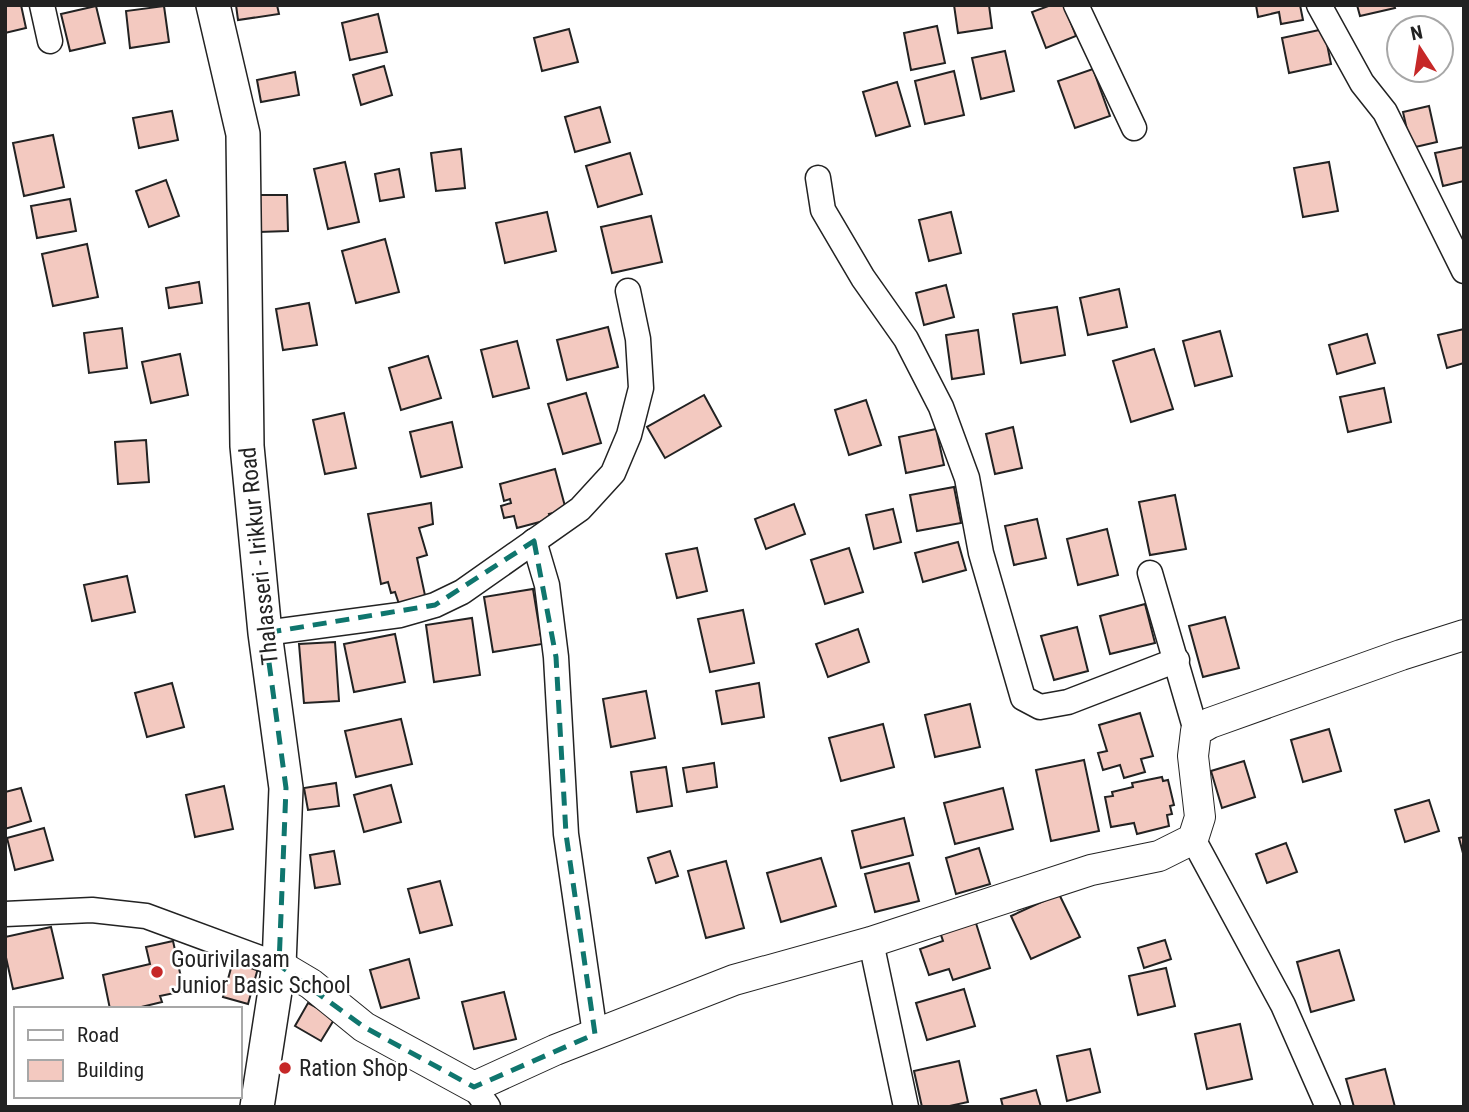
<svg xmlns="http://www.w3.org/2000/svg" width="1469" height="1112" font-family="'Roboto Condensed',sans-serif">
<rect width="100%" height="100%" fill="#fff"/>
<g fill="#f3c9c0" stroke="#222" stroke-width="2">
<polygon points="5,5 21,5 26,28 5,33"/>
<polygon points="236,5 277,5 279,14 238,20"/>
<polygon points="954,5 989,5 992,28 958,33"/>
<polygon points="1051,5 1064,5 1076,36 1046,48 1032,12"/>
<polygon points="1256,5 1300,5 1303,20 1281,24 1279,12 1258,17"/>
<polygon points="1357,5 1394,5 1395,8 1360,16"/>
<polygon points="96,6 105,43 70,51 61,14"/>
<polygon points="164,6 169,42 130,48 126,11"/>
<polygon points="378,14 387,52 350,60 342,23"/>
<polygon points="937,26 945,63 911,70 904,33"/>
<polygon points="569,29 578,62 542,71 534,38"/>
<polygon points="1324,29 1331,64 1289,73 1282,38"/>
<polygon points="1005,51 1014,91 981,99 972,58"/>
<polygon points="384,66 392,95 361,105 353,75"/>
<polygon points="1093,69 1110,116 1075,128 1058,81"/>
<polygon points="954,71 964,115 925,124 915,81"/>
<polygon points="295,72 299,95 261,102 257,80"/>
<polygon points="897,82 910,126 876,136 863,92"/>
<polygon points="1429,106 1437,142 1411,148 1403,112"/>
<polygon points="600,107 610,142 575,152 565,117"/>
<polygon points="172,111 178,140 139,148 133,118"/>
<polygon points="53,135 64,187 24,196 13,143"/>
<polygon points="1464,147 1464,181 1443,186 1435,153"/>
<polygon points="461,149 465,188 436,191 431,153"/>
<polygon points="630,153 642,194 598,207 586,166"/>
<polygon points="345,162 359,222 328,229 314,169"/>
<polygon points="1329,162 1338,211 1303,217 1294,168"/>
<polygon points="399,169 404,197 380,201 375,174"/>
<polygon points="166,180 179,216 149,227 136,191"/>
<polygon points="258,195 287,195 288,231 259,232"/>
<polygon points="70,199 76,231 37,238 31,206"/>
<polygon points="547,212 556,251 505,263 496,223"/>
<polygon points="951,212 961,253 929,261 919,220"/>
<polygon points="651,216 662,262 612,273 601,227"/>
<polygon points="385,239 399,292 356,303 342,251"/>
<polygon points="87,244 98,297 53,306 42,254"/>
<polygon points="199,282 202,303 169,308 166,288"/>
<polygon points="946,285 954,317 924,325 916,293"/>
<polygon points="1119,289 1127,327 1088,335 1080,298"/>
<polygon points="309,303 317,345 283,350 276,309"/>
<polygon points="1057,307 1065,355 1021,363 1013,314"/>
<polygon points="608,327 618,367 567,380 557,340"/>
<polygon points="122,328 127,368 89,373 84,333"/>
<polygon points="1464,329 1464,363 1447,368 1438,335"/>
<polygon points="978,330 984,374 952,379 946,335"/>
<polygon points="1220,331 1232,376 1195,386 1183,341"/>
<polygon points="1367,334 1375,363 1337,374 1329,345"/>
<polygon points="517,341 529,388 493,397 481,350"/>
<polygon points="1154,349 1173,409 1131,422 1113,361"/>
<polygon points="180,354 188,395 151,403 142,362"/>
<polygon points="428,356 441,398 401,410 389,368"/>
<polygon points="1384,388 1391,422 1348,432 1340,397"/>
<polygon points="586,393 601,443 563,454 548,404"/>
<polygon points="704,395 721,426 665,458 647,427"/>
<polygon points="866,400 881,445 849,455 835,410"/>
<polygon points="344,413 356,468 325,474 313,420"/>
<polygon points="452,422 462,467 421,477 410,432"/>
<polygon points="1013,427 1022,468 995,474 986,434"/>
<polygon points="936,429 944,465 906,473 899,437"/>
<polygon points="146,440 149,482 118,484 115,442"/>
<polygon points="555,469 566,510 549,514 551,519 517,528 514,516 504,518 501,506 511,503 510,499 504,501 500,484"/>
<polygon points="954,487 961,523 917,531 910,495"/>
<polygon points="1175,495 1186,549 1150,555 1139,502"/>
<polygon points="431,503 433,524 419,528 427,555 417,558 426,600 400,607 395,592 391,593 388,582 381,584 368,514"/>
<polygon points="794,504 805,534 766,549 755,519"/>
<polygon points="893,509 901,542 874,549 866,515"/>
<polygon points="1037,519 1046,558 1014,565 1005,526"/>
<polygon points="1107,529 1118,575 1078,585 1067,539"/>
<polygon points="958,542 966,570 923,582 915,553"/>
<polygon points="697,548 707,591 677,598 666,554"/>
<polygon points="849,548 863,592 825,604 811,560"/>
<polygon points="127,576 135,612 92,621 84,585"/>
<polygon points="533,589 542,644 493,652 484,597"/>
<polygon points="1145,604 1155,643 1110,654 1100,616"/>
<polygon points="743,610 754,663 710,672 698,619"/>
<polygon points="1225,617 1239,668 1203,677 1189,626"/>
<polygon points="472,618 480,675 434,682 426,625"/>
<polygon points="1077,627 1088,671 1054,680 1041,636"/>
<polygon points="858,629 869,662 828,677 816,644"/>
<polygon points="395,634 405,682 354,692 344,644"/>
<polygon points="335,642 339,701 304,703 299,644"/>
<polygon points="172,683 184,727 147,737 135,693"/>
<polygon points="759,683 764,717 722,724 716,691"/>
<polygon points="646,691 655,738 611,747 603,699"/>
<polygon points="970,704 980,747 935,757 925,715"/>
<polygon points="1140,713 1153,756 1141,759 1145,772 1124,778 1120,765 1103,770 1098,753 1107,751 1099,725"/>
<polygon points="401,719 412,764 356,777 345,731"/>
<polygon points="883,724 894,767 841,781 829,738"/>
<polygon points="1329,729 1341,771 1303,782 1291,740"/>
<polygon points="1084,760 1099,831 1051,841 1036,770"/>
<polygon points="1244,761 1255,797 1222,808 1211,771"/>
<polygon points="714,763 717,787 687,792 683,768"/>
<polygon points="666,767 672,806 637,812 631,772"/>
<polygon points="1162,777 1163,781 1168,780 1174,805 1170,806 1172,814 1167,815 1169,826 1137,834 1134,823 1111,827 1105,797 1113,796 1112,792 1133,787 1132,783"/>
<polygon points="336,783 339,806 308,810 304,788"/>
<polygon points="391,785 401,822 364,832 354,795"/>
<polygon points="224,786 233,829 195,837 186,795"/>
<polygon points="21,788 31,821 5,829 5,792"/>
<polygon points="1003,788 1013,829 955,844 944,803"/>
<polygon points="1429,800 1439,831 1405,842 1395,810"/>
<polygon points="904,818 913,855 861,868 852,831"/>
<polygon points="44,828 53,860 15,870 7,838"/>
<polygon points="1464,837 1464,857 1459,838"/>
<polygon points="1286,843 1297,872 1267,883 1256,854"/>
<polygon points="979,848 990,884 956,894 946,858"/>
<polygon points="334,851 340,884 315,888 310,855"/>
<polygon points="670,851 678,876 656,883 648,858"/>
<polygon points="821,858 836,906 781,922 767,873"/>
<polygon points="726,861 744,928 706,938 688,871"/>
<polygon points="909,863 919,901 875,912 865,874"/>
<polygon points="440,881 452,925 420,933 408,889"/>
<polygon points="1059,894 1080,937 1031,959 1011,916"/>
<polygon points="975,920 990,968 953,980 949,969 929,975 920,949 943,941 940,932"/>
<polygon points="51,927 63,978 13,989 5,953 5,937"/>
<polygon points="1165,940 1171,959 1144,968 1138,948"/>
<polygon points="173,941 184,991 160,996 162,1002 133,1009 110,1009 103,975 150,964 146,947"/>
<polygon points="1339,950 1354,1000 1311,1012 1297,962"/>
<polygon points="409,959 419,998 381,1008 370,970"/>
<polygon points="233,961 258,968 248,1004 223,997"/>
<polygon points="1166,968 1175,1006 1138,1015 1129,976"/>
<polygon points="964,989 975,1026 927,1040 916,1003"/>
<polygon points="504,992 516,1039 474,1049 462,1002"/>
<polygon points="308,1003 335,1018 321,1041 295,1026"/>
<polygon points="1240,1024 1252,1079 1207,1089 1195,1034"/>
<polygon points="1090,1049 1100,1092 1067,1101 1057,1056"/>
<polygon points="959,1061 968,1102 945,1107 922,1107 914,1071"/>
<polygon points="1385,1069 1395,1107 1354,1107 1346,1079"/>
<polygon points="1036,1090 1041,1107 1003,1107 1001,1099"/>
</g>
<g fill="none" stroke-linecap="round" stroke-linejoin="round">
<g stroke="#222" stroke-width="27">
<g id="minor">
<polyline points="42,5 50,41"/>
<polyline points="1076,5 1134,128"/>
<polyline points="1319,5 1362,83 1385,112 1464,271"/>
<polyline points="818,178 823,210 863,278 906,339 941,407 967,478 981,553 1023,698 1040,707 1068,702 1177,660"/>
<polyline points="534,541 547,585 556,657 566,834 595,1034"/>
<polyline points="1150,573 1196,731"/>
<polyline points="265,633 400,615 435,605 462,592 580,509 613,473 629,435 641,388 638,339 628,291"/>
<polyline points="1193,839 1283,1005 1328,1107"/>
<polyline points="5,914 92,910 146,916 279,965"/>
<polyline points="871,942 906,1107"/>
<polyline points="474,1087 488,1107"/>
</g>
</g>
<g stroke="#222" stroke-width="32">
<polyline id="tertiary" points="279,965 311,984 364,1027 474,1087 555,1050 734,980 871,942 1091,870 1159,856 1193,839 1200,817 1193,756 1196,731 1210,723 1401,655 1464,635"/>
</g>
<g stroke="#222" stroke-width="36">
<polyline id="secondary" points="213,5 243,134 247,446 265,633 286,788 279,965 257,1107"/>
</g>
<use href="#minor" stroke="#fff" stroke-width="24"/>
<use href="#tertiary" stroke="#fff" stroke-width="30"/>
<use href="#secondary" stroke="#fff" stroke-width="33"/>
</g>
<path fill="none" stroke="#0f766e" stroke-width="5" stroke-dasharray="14 9" stroke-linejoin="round" d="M534,541L556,657L566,834L595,1034L474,1087L364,1027L279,965L286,788L265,633L435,605Z"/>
<g fill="#c62828" stroke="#fff" stroke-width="2.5">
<circle cx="157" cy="972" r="7"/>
<circle cx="285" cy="1068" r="7"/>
</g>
<g text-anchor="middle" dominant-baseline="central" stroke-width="5" stroke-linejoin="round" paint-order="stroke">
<g font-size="23" fill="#222" stroke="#fff">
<text transform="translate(259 556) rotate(-96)">Thalasseri - Irikkur Road</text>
</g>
<g font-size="23" fill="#222" stroke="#fff" text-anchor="start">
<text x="171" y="959">Gourivilasam<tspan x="171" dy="26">Junior Basic School</tspan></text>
<text x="299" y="1068">Ration Shop</text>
</g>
</g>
<rect width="1469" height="1112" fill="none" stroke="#222222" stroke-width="14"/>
<rect x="14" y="1007" width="228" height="91" fill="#ffffff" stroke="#a7a7a7" stroke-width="2"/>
<rect x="28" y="1030" width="35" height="10" fill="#ffffff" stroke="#a7a7a7" stroke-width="2"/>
<text x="77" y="1042" font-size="21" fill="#222222">Road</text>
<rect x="28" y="1060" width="35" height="21" fill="#f3c9c0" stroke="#a7a7a7" stroke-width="2"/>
<text x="77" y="1077" font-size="21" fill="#222222">Building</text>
<g transform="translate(1420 49) rotate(348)"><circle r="33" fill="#ffffff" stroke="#a7a7a7" stroke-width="2"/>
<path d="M0-5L12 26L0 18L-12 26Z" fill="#c62828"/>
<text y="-10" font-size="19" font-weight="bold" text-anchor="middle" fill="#222222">N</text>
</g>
</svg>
